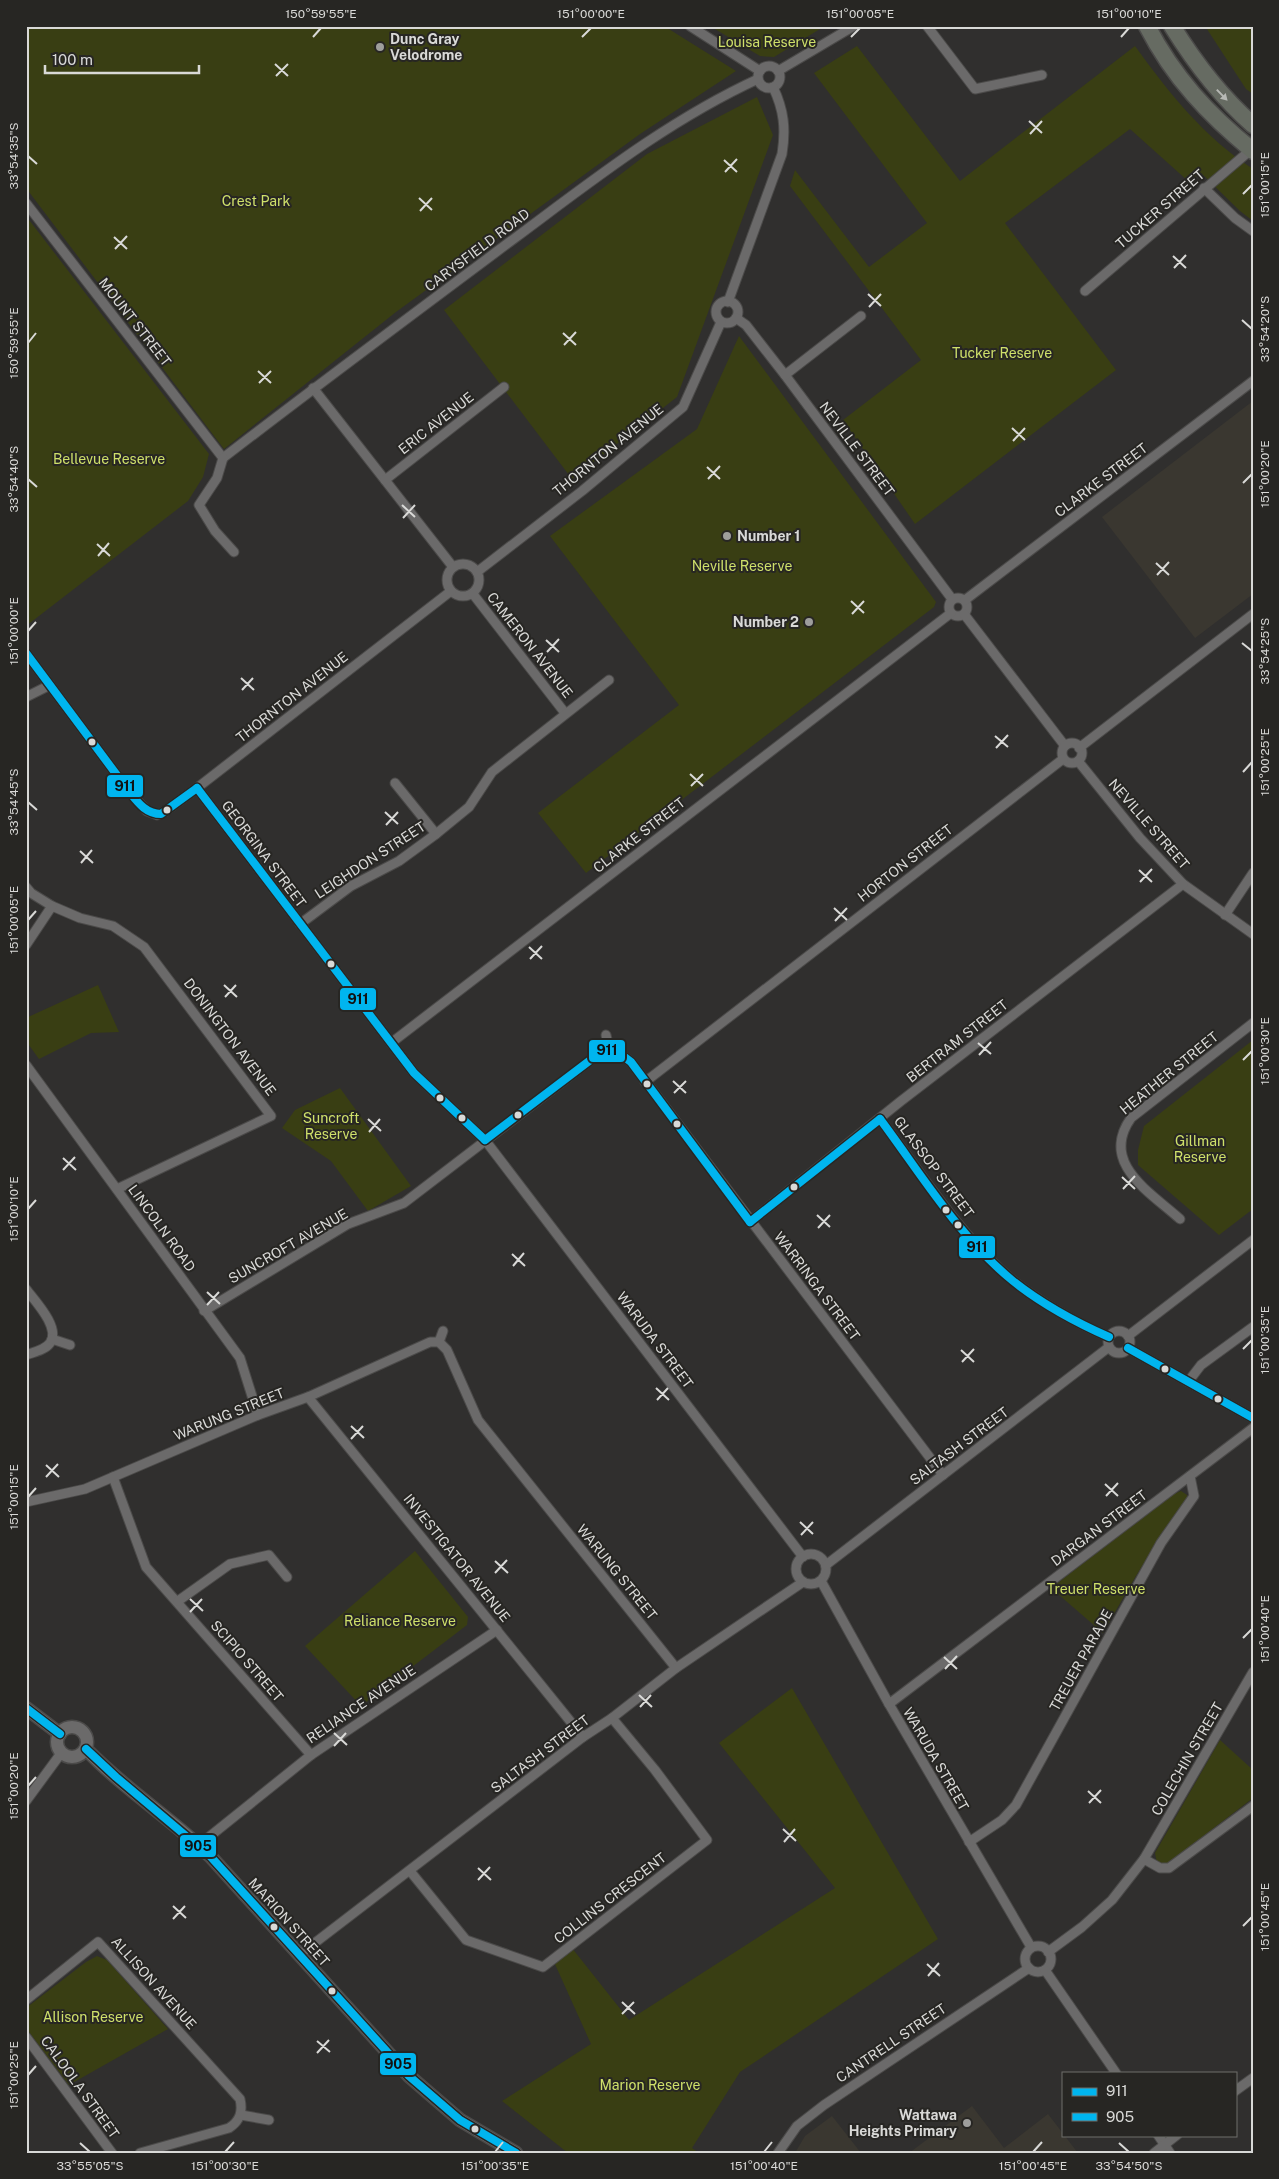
<svg xmlns="http://www.w3.org/2000/svg" width="1279" height="2179" font-family="'Public Sans',sans-serif">
<rect width="100%" height="100%" fill="#302f2e"/>
<g fill="#3a3730">
<polygon points="1253,401 1253,594 1195,638 1102,517"/>
<polygon points="972,2106 1004,2148 1048,2114 1078,2153 909,2153"/>
<polygon points="832,2116 861,2153 795,2153 805,2136"/>
</g>
<g fill="#393e13">
<polygon points="26,26 664,26 736,71 640,134 396,312 224,449 26,188"/>
<polygon points="710,26 825,26 774,57 760,56"/>
<polygon points="1205,26 1253,26 1253,94 1246,89"/>
<path d="M857,46L960,181L1135,46C1169,93 1204,137 1253,169V221L1240,211L1201,173L1188,181L1130,129L1005,223L1116,370L915,524L843,420L921,360L790,186L795,170L869,267L927,223L814,73Z"/>
<polygon points="757,97 773,135 677,397 572,479 444,310 647,154"/>
<polygon points="26,216 209,454 203,477 188,501 26,626"/>
<polygon points="739,336 936,602 934,607 586,873 538,813 679,705 550,536 697,429"/>
<polygon points="98,985 119,1032 91,1033 39,1059 26,1041 26,1018"/>
<polygon points="1253,1040 1253,1209 1219,1235 1138,1165 1138,1150 1144,1126"/>
<polygon points="340,1088 411,1186 368,1211 331,1161 282,1128 295,1110"/>
<path d="M1181,1491L1187,1495C1188,1505 1175,1520 1169,1528C1143,1560 1124,1597 1103,1633L1051,1588L1174,1494Z"/>
<polygon points="415,1551 468,1617 467,1625 361,1706 305,1646"/>
<polygon points="792,1688 938,1939 740,2072 692,2148 699,2153 568,2153 502,2101 591,2044 554,1962 572,1948 629,2020 835,1888 719,1743"/>
<polygon points="1220,1740 1253,1770 1253,1798 1168,1863 1162,1865 1157,1863 1155,1853"/>
<polygon points="97,1956 107,1960 168,2029 69,2085 26,2028 26,2008 86,1962"/>
</g>
<g fill="none" stroke-linecap="round" stroke-linejoin="round">
<g stroke="#4b4a49" stroke-width="11">
<g id="street">
<polyline points="690,26 760,71"/>
<polyline points="927,26 975,89 1042,75"/>
<circle cx="769" cy="77" r="11"/>
<polyline points="778,71 854,26"/>
<polyline points="1204,188 1235,218 1253,231"/>
<polyline points="26,203 223,458"/>
<polyline points="1085,291 1253,148"/>
<circle cx="727" cy="312" r="11"/>
<path d="M728,302L782,154C786,129 784,110 773,87"/>
<polyline points="736,318 746,325 785,375 952,599"/>
<polyline points="785,375 861,316"/>
<polyline points="313,388 453,567"/>
<path d="M223,458C319,384 417,311 515,238C593,180 669,120 758,79"/>
<polyline points="223,458 217,478 199,505 215,531 234,552"/>
<polyline points="385,480 504,387"/>
<circle cx="463" cy="580" r="16"/>
<polyline points="477,572 582,491 683,407 721,322"/>
<polyline points="473,594 565,713"/>
<circle cx="958" cy="607" r="9"/>
<polyline points="965,600 1253,381"/>
<polyline points="964,614 1065,746"/>
<polyline points="26,653 131,794 147,811 157,815 164,812 197,788 451,591"/>
<polyline points="26,697 50,685"/>
<circle cx="1072" cy="753" r="10"/>
<polyline points="1079,748 1253,614"/>
<polyline points="1078,761 1140,838 1183,884 1253,934"/>
<polyline points="395,783 436,834"/>
<polyline points="197,788 414,1073 485,1140 803,1557"/>
<polyline points="26,887 31,893 52,906 80,918 113,926 144,947 271,1116 117,1189"/>
<polyline points="1225,915 1253,873"/>
<polyline points="300,924 351,886 399,861 436,834 469,807 492,772 609,680"/>
<polyline points="26,945 52,906"/>
<polyline points="606,1035 609,1049"/>
<polyline points="391,1043 951,613"/>
<polyline points="26,1065 240,1358 258,1415"/>
<polyline points="645,1082 1063,759"/>
<path d="M880,1119C918,1169 956,1229 1002,1271C1028,1296 1076,1323 1109,1337"/>
<path d="M1180,1219C1150,1192 1099,1163 1131,1118L1253,1023"/>
<polyline points="750,1222 901,1101 1183,884"/>
<path d="M26,1289C35,1301 61,1328 50,1343C45,1350 34,1352 26,1355"/>
<polyline points="204,1311 348,1224 404,1203 592,1059 609,1049 617,1051 631,1062 943,1475"/>
<circle cx="1119" cy="1342" r="11"/>
<polyline points="1128,1336 1253,1240"/>
<polyline points="52,1339 70,1345"/>
<polyline points="439,1342 443,1331"/>
<polyline points="1128,1348 1253,1418"/>
<polyline points="1188,1382 1201,1365 1253,1327"/>
<polyline points="308,1397 583,1737"/>
<polyline points="113,1477 146,1567 311,1755"/>
<polyline points="26,1502 85,1489 258,1415 308,1397 430,1342 439,1342 447,1350 478,1420 676,1668"/>
<circle cx="811" cy="1569" r="15"/>
<polyline points="826,1565 1109,1347"/>
<polyline points="821,1581 889,1704 1031,1947"/>
<polyline points="178,1601 230,1564 269,1555 287,1577"/>
<polyline points="889,1704 1253,1428"/>
<polyline points="26,1801 62,1752"/>
<polyline points="969,1842 1002,1820 1016,1805 1161,1543 1194,1496 1190,1476"/>
<polyline points="199,1845 311,1755 497,1630"/>
<polyline points="1144,1859 1160,1868 1169,1868 1253,1806"/>
<polyline points="410,1871 466,1940 543,1967 707,1840 655,1770 612,1718"/>
<circle cx="1038" cy="1959" r="13"/>
<polyline points="1048,1952 1082,1927 1112,1900 1144,1859 1253,1672"/>
<polyline points="299,1955 583,1737 612,1718 676,1668 803,1582"/>
<polyline points="1045,1970 1116,2073"/>
<path d="M26,2000L98,1942L240,2099C243,2112 240,2121 229,2128L140,2153"/>
<polyline points="26,2037 112,2153"/>
<polyline points="1235,2091 1253,2078"/>
<polyline points="241,2115 269,2120"/>
<polyline points="1158,2135 1170,2153"/>
<polyline points="778,2153 797,2126 824,2105 1029,1968"/>
<polyline points="1154,2153 1177,2135"/>
</g>
</g>
<g stroke="#4b4a49" stroke-width="15">
<g id="secondary">
<polyline points="26,1708 60,1734"/>
<circle cx="72" cy="1742" r="15"/>
<path d="M86,1749C124,1789 171,1818 211,1857L409,2076L460,2120L516,2153"/>
</g>
</g>
<g stroke="#4b4a49" stroke-width="19">
<g id="highway">
<path d="M1147,26C1174,78 1208,114 1253,151"/>
<path d="M1172,26C1195,63 1220,96 1253,125"/>
</g>
</g>
<use href="#street" stroke="#6b6a6a" stroke-width="9"/>
<use href="#secondary" stroke="#6b6a6a" stroke-width="12"/>
<use href="#highway" stroke="#666b62" stroke-width="16"/>
<g stroke="#272623" stroke-width="11">
<g id="bus-1">
<path d="M26,653L131,794C139,804 147,814 161,814L197,788"/>
<polyline points="197,788 414,1073 485,1140"/>
<path d="M880,1119C921,1174 959,1237 1013,1281C1042,1304 1075,1322 1109,1337"/>
<polyline points="485,1140 601,1052 610,1050 618,1052 631,1062 750,1222"/>
<polyline points="750,1222 880,1119"/>
<polyline points="1128,1348 1253,1418"/>
</g>
</g>
<g stroke="#272623" stroke-width="11">
<g id="bus-2">
<polyline points="26,1708 60,1734"/>
<polyline points="86,1749 116,1777 211,1857 409,2076 460,2120 516,2153"/>
</g>
</g>
<use href="#bus-1" stroke="#00b5ef" stroke-width="8"/>
<use href="#bus-2" stroke="#00b5ef" stroke-width="8"/>
</g>
<defs><path id="oneway-solid" d="M-6-.8H1V-3.2L6.5 0L1 3.2V.8H-6Z" transform="scale(1.25)"/></defs>
<use fill="#b6b8b4" href="#oneway-solid" transform="translate(1222 95) rotate(46)"/>
<path fill="none" stroke="#d9d9d7" stroke-width="2" d="M313,37L321,28M582,37L591,28M851,37L860,28M1121,37L1129,28M275,64L288,76M276,76L288,64M1029,121L1042,133M1030,134L1042,121M28,156L37,164M724,160L737,172M725,172L737,159M1243,194L1252,185M419,198L432,210M420,211L432,198M114,237L127,249M115,249L127,236M1173,256L1186,268M1174,268L1186,255M868,294L881,306M869,307L881,294M1242,320L1252,329M563,333L576,345M28,343L36,333M564,345L576,332M258,371L271,383M259,383L271,371M1012,428L1025,440M1013,441L1025,428M707,467L720,479M28,479L37,487M708,479L720,466M1243,483L1252,474M402,505L415,517M403,518L415,505M97,544L110,556M98,556L109,543M1156,563L1169,575M1157,575L1169,562M851,601L864,613M852,614L864,601M28,631L36,622M546,640L559,652M1242,643L1252,651M547,652L559,639M241,678L254,690M242,690L253,678M995,736L1008,747M996,748L1008,735M1243,772L1252,762M690,774L703,786M691,786L703,774M28,802L37,810M385,812L398,824M386,825L398,812M80,851L93,863M81,863L92,850M1139,870L1152,882M1140,882L1152,869M834,908L847,920M28,920L36,911M835,921L847,908M529,947L542,959M530,959L542,946M224,985L237,997M225,997L236,985M978,1043L991,1054M979,1055L991,1042M1243,1060L1252,1051M673,1081L686,1093M674,1093L686,1081M368,1119L381,1131M369,1132L380,1119M63,1158L76,1170M63,1170L75,1157M1122,1177L1135,1189M1123,1189L1135,1176M28,1209L36,1200M817,1215L830,1227M818,1228L830,1215M512,1254L525,1266M513,1266L524,1253M207,1292L220,1304M207,1305L219,1292M1243,1349L1252,1340M961,1350L974,1362M962,1362L974,1349M656,1388L669,1400M657,1400L668,1388M351,1426L364,1438M351,1439L363,1426M46,1465L59,1477M46,1477L58,1464M1105,1484L1118,1496M1106,1496L1118,1483M28,1497L36,1488M800,1522L813,1534M801,1535L813,1522M495,1561L508,1573M495,1573L507,1560M190,1599L203,1611M190,1612L202,1599M1243,1638L1252,1629M944,1657L957,1669M945,1669L957,1656M639,1695L652,1707M640,1707L651,1695M334,1733L347,1745M334,1746L346,1733M28,1786L36,1777M1088,1791L1101,1803M1089,1803L1101,1790M783,1829L796,1841M784,1842L795,1829M478,1868L491,1880M478,1880L490,1867M173,1906L186,1918M173,1919L185,1906M1243,1926L1252,1917M927,1964L940,1976M928,1976L939,1963M622,2002L635,2014M622,2014L634,2002M317,2041L330,2052M317,2053L329,2040M28,2075L36,2066M80,2143L90,2152M1119,2143L1129,2152M225,2152L234,2142M495,2152L503,2142M764,2152L772,2142M1033,2152L1042,2142"/>
<g fill="#9e9e9c" stroke="#272623" stroke-width="2">
<circle cx="380" cy="47" r="5"/>
<circle cx="727" cy="536" r="5"/>
<circle cx="809" cy="622" r="5"/>
<circle cx="967" cy="2123" r="5"/>
</g>
<g fill="#d9d9d7" stroke="#272623" stroke-width="2">
<circle cx="92" cy="742" r="4.5"/>
<circle cx="167" cy="810" r="4.5"/>
<circle cx="331" cy="964" r="4.5"/>
<circle cx="647" cy="1084" r="4.5"/>
<circle cx="440" cy="1098" r="4.5"/>
<circle cx="518" cy="1115" r="4.5"/>
<circle cx="462" cy="1118" r="4.5"/>
<circle cx="677" cy="1124" r="4.5"/>
<circle cx="794" cy="1187" r="4.5"/>
<circle cx="946" cy="1210" r="4.5"/>
<circle cx="958" cy="1225" r="4.5"/>
<circle cx="1165" cy="1369" r="4.5"/>
<circle cx="1218" cy="1399" r="4.5"/>
<circle cx="274" cy="1927" r="4.5"/>
<circle cx="332" cy="1991" r="4.5"/>
<circle cx="475" cy="2129" r="4.5"/>
</g>
<g text-anchor="middle" dominant-baseline="central" stroke-width="4" stroke-linejoin="round" paint-order="stroke">
<g font-size="14" font-weight="bold" fill="#d9d9d7" stroke="#272623" text-anchor="start">
<text x="390" y="39">Dunc Gray<tspan x="390" dy="16">Velodrome</tspan></text>
<text x="737" y="536">Number 1</text>
<text x="799" y="622" text-anchor="end">Number 2</text>
<text x="957" y="2115" text-anchor="end">Wattawa<tspan x="957" dy="16">Heights Primary</tspan></text>
</g>
<g font-size="14" fill="#cfe06a" stroke="#272623">
<text x="767" y="42">Louisa Reserve</text>
<text x="256" y="201">Crest Park</text>
<text x="1002" y="353">Tucker Reserve</text>
<text x="109" y="459">Bellevue Reserve</text>
<text x="742" y="566">Neville Reserve</text>
<text x="331" y="1118">Suncroft<tspan x="331" dy="16">Reserve</tspan></text>
<text x="1200" y="1141">Gillman<tspan x="1200" dy="16">Reserve</tspan></text>
<text x="1096" y="1589">Treuer Reserve</text>
<text x="400" y="1621">Reliance Reserve</text>
<text x="93" y="2017">Allison Reserve</text>
<text x="650" y="2085">Marion Reserve</text>
</g>
<g font-size="14" fill="#d9d9d7" stroke="#272623">
<text transform="translate(1160 209) rotate(-41)">TUCKER STREET</text>
<text transform="translate(477 250) rotate(-37)">CARYSFIELD ROAD</text>
<text transform="translate(135 322) rotate(52)">MOUNT STREET</text>
<text transform="translate(436 423) rotate(-38)">ERIC AVENUE</text>
<text transform="translate(857 449) rotate(53)">NEVILLE STREET</text>
<text transform="translate(608 450) rotate(-39)">THORNTON AVENUE</text>
<text transform="translate(1101 480) rotate(-37)">CLARKE STREET</text>
<text transform="translate(530 645) rotate(52)">CAMERON AVENUE</text>
<text transform="translate(292 697) rotate(-38)">THORNTON AVENUE</text>
<text transform="translate(1149 824) rotate(49)">NEVILLE STREET</text>
<text transform="translate(639 835) rotate(-38)">CLARKE STREET</text>
<text transform="translate(264 854) rotate(53)">GEORGINA STREET</text>
<text transform="translate(370 860) rotate(-33)">LEIGHDON STREET</text>
<text transform="translate(905 863) rotate(-38)">HORTON STREET</text>
<text transform="translate(230 1037) rotate(53)">DONINGTON AVENUE</text>
<text transform="translate(957 1041) rotate(-38)">BERTRAM STREET</text>
<text transform="translate(1169 1073) rotate(-39)">HEATHER STREET</text>
<text transform="translate(934 1167) rotate(53)">GLASSOP STREET</text>
<text transform="translate(162 1228) rotate(54)">LINCOLN ROAD</text>
<text transform="translate(288 1246) rotate(-30)">SUNCROFT AVENUE</text>
<text transform="translate(817 1286) rotate(53)">WARRINGA STREET</text>
<text transform="translate(655 1340) rotate(53)">WARUDA STREET</text>
<text transform="translate(229 1414) rotate(-22)">WARUNG STREET</text>
<text transform="translate(959 1446) rotate(-37)">SALTASH STREET</text>
<text transform="translate(1099 1528) rotate(-37)">DARGAN STREET</text>
<text transform="translate(457 1558) rotate(51)">INVESTIGATOR AVENUE</text>
<text transform="translate(617 1572) rotate(51)">WARUNG STREET</text>
<text transform="translate(1081 1660) rotate(-61)">TREUER PARADE</text>
<text transform="translate(247 1661) rotate(49)">SCIPIO STREET</text>
<text transform="translate(361 1704) rotate(-34)">RELIANCE AVENUE</text>
<text transform="translate(540 1754) rotate(-37)">SALTASH STREET</text>
<text transform="translate(936 1759) rotate(60)">WARUDA STREET</text>
<text transform="translate(1187 1759) rotate(-60)">COLECHIN STREET</text>
<text transform="translate(610 1898) rotate(-38)">COLLINS CRESCENT</text>
<text transform="translate(289 1922) rotate(48)">MARION STREET</text>
<text transform="translate(154 1983) rotate(48)">ALLISON AVENUE</text>
<text transform="translate(891 2043) rotate(-34)">CANTRELL STREET</text>
<text transform="translate(80 2087) rotate(54)">CALOOLA STREET</text>
</g>
</g>
<g stroke="#272623" stroke-width="2">
<rect x="106" y="774" width="38" height="24" rx="5" fill="#00b5ef"/>
<rect x="339" y="987" width="38" height="24" rx="5" fill="#00b5ef"/>
<rect x="588" y="1039" width="38" height="24" rx="5" fill="#00b5ef"/>
<rect x="958" y="1235" width="38" height="24" rx="5" fill="#00b5ef"/>
<rect x="179" y="1834" width="38" height="24" rx="5" fill="#00b5ef"/>
<rect x="379" y="2052" width="38" height="24" rx="5" fill="#00b5ef"/>
</g>
<g font-size="14" text-anchor="middle" font-weight="bold" fill="#111">
<text x="125" y="791">911</text>
<text x="358" y="1004">911</text>
<text x="607" y="1055">911</text>
<text x="977" y="1252">911</text>
<text x="198" y="1851">905</text>
<text x="398" y="2069">905</text>
</g>
<rect width="1279" height="2179" fill="none" stroke="#272623" stroke-width="55"/>
<rect x="1062" y="2072" width="175" height="65" fill="#272623" stroke="#6e6e6b"/>
<rect x="1072" y="2088" width="25" height="8" fill="#00b5ef" stroke="#6e6e6b"/>
<text x="1106" y="2096" font-size="15" fill="#d9d9d7">911</text>
<rect x="1072" y="2113" width="25" height="8" fill="#00b5ef" stroke="#6e6e6b"/>
<text x="1106" y="2122" font-size="15" fill="#d9d9d7">905</text>
<path d="M45 65v8h154v-8" fill="none" stroke="#d9d9d7" stroke-width="2.5"/>
<text x="52" y="65" font-size="15" fill="#d9d9d7" stroke="#272623" stroke-width="4" paint-order="stroke">100 m</text>
<rect x="28" y="28" width="1224" height="2124" fill="none" stroke="#d9d9d7" stroke-width="2"/>
<g font-size="12" text-anchor="middle" fill="#d9d9d7">
<text x="321" y="18">150°59'55"E</text>
<text x="591" y="18">151°00'00"E</text>
<text x="860" y="18">151°00'05"E</text>
<text x="1129" y="18">151°00'10"E</text>
<text transform="translate(14 156) rotate(-90)" y="4">33°54'35"S</text>
<text transform="translate(1265 185) rotate(-90)" y="4">151°00'15"E</text>
<text transform="translate(1265 329) rotate(-90)" y="4">33°54'20"S</text>
<text transform="translate(14 343) rotate(-90)" y="4">150°59'55"E</text>
<text transform="translate(1265 474) rotate(-90)" y="4">151°00'20"E</text>
<text transform="translate(14 479) rotate(-90)" y="4">33°54'40"S</text>
<text transform="translate(14 631) rotate(-90)" y="4">151°00'00"E</text>
<text transform="translate(1265 651) rotate(-90)" y="4">33°54'25"S</text>
<text transform="translate(1265 762) rotate(-90)" y="4">151°00'25"E</text>
<text transform="translate(14 802) rotate(-90)" y="4">33°54'45"S</text>
<text transform="translate(14 920) rotate(-90)" y="4">151°00'05"E</text>
<text transform="translate(1265 1051) rotate(-90)" y="4">151°00'30"E</text>
<text transform="translate(14 1209) rotate(-90)" y="4">151°00'10"E</text>
<text transform="translate(1265 1340) rotate(-90)" y="4">151°00'35"E</text>
<text transform="translate(14 1497) rotate(-90)" y="4">151°00'15"E</text>
<text transform="translate(1265 1629) rotate(-90)" y="4">151°00'40"E</text>
<text transform="translate(14 1786) rotate(-90)" y="4">151°00'20"E</text>
<text transform="translate(1265 1917) rotate(-90)" y="4">151°00'45"E</text>
<text transform="translate(14 2075) rotate(-90)" y="4">151°00'25"E</text>
<text x="90" y="2170">33°55'05"S</text>
<text x="225" y="2170">151°00'30"E</text>
<text x="495" y="2170">151°00'35"E</text>
<text x="764" y="2170">151°00'40"E</text>
<text x="1033" y="2170">151°00'45"E</text>
<text x="1129" y="2170">33°54'50"S</text>
</g>
</svg>
